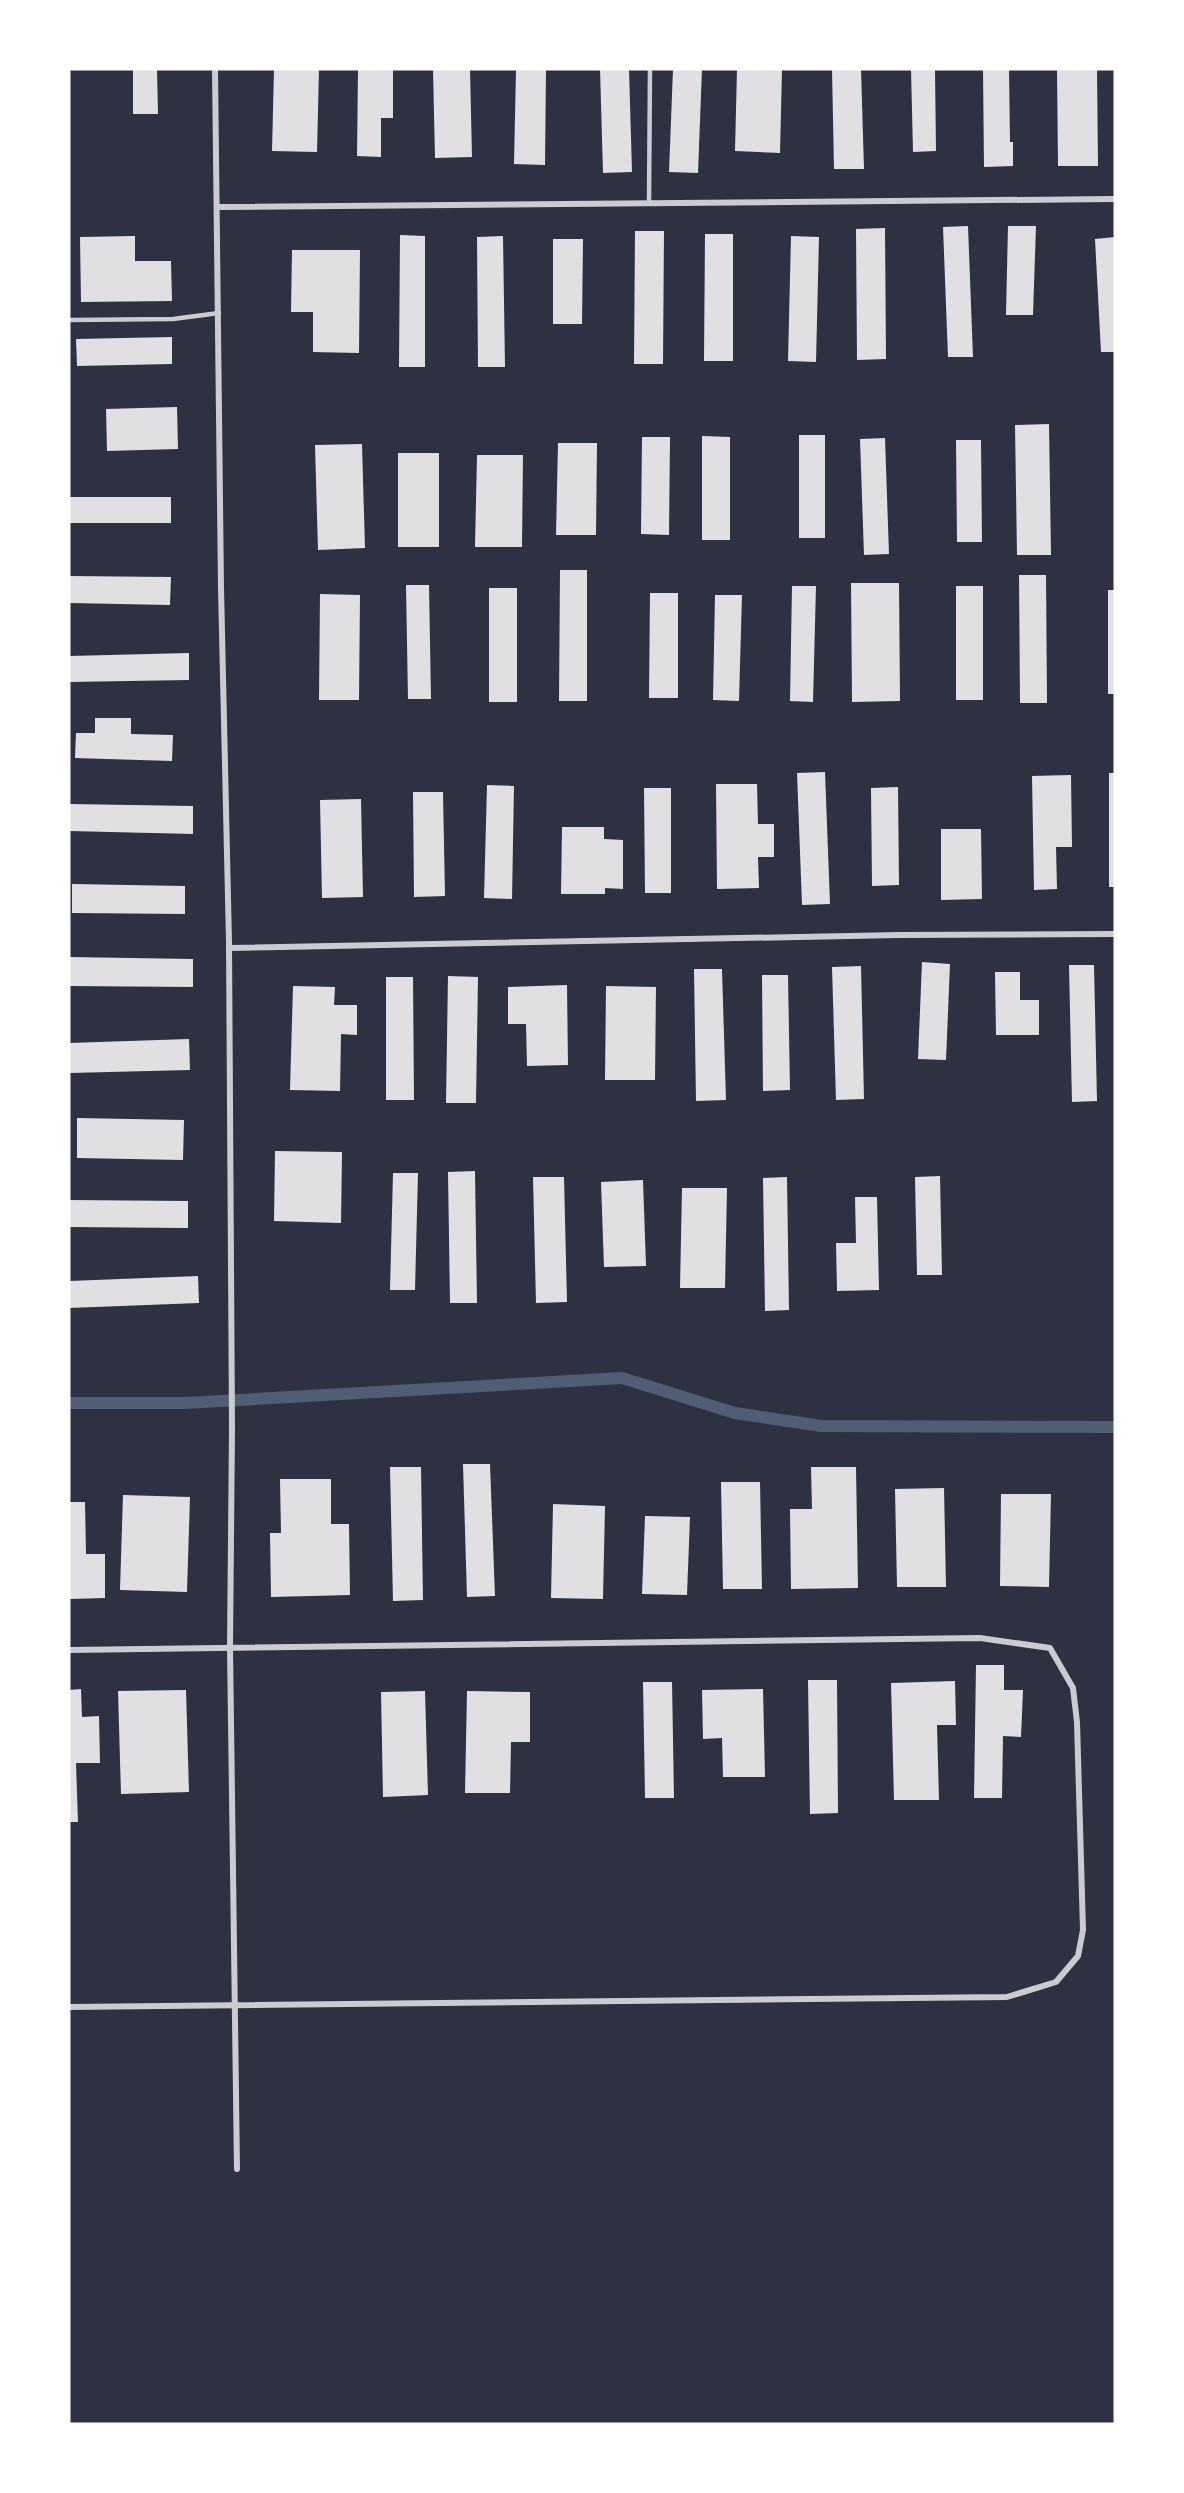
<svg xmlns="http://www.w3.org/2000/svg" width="1184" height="2493" font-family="Karla,sans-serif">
<rect width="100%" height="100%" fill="#2d3142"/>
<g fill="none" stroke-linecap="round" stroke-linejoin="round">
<polyline stroke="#4f5d75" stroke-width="12" points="69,1403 185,1403 622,1378 735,1413 821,1426 1115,1427"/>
</g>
<g fill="#e0e0e3">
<polygon points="133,69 157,69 158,114 133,114"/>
<polygon points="274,69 319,69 317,152 272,151"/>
<polygon points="358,69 393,69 393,118 381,118 381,157 357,156"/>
<polygon points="433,69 470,69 472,157 435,158"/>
<polygon points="516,69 546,69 545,165 514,164"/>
<polygon points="600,69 629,69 632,172 603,173"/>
<polygon points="673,69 702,69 698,173 669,172"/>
<polygon points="737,69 782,69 780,153 735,151"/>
<polygon points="832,69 861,69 864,169 834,169"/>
<polygon points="911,69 935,69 936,151 913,152"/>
<polygon points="983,69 1009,69 1010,142 1013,142 1013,166 984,167"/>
<polygon points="1057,69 1097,69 1098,166 1058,166"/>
<polygon points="968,226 973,357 948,357 943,227"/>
<polygon points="1008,226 1036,226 1033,315 1006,315"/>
<polygon points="885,228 886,359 857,360 856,229"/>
<polygon points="635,231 664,231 663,364 634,364"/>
<polygon points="705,234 733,234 733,361 704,361"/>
<polygon points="400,235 425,236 425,367 399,367"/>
<polygon points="135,236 135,261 171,261 172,301 81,302 80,237"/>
<polygon points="503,236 505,367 478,367 477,237"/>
<polygon points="791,236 819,237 816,362 788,361"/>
<polygon points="1115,237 1115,352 1101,352 1095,239"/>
<polygon points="553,239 583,239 582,324 553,324"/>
<polygon points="292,250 360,250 359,353 313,352 313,312 291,312"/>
<polygon points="172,337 172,364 77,366 76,339"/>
<polygon points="177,407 178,449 107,451 106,409"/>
<polygon points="1049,424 1051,555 1017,555 1015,425"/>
<rect x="799" y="435" width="26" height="103"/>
<polygon points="702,436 730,437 730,540 702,540"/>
<polygon points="642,437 670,437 669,535 641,534"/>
<polygon points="885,438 889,554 864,555 860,439"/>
<polygon points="956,440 981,440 982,542 957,542"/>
<polygon points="558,443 597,443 596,535 556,535"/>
<polygon points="362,444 365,548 318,550 315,445"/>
<rect x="398" y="453" width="41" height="94"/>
<polygon points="477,455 523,455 522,547 475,547"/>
<rect x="69" y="497" width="102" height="26"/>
<polygon points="560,570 587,570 587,701 559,701"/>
<polygon points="1019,575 1046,575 1047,703 1020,703"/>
<polygon points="69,576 171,577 170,605 69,603"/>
<polygon points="851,583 899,583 900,701 852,702"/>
<polygon points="406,585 429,585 431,699 408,699"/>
<polygon points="792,586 816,586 813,702 790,701"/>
<rect x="956" y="586" width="27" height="114"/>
<rect x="489" y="588" width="28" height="114"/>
<rect x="1108" y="590" width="7" height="104"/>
<polygon points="650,593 678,593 678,698 649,698"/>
<polygon points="320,594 360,595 359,700 319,700"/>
<polygon points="715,595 742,595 739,701 713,700"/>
<polygon points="189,653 189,680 69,682 69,656"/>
<polygon points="95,718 131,718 131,734 173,735 172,761 75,758 76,733 95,733"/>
<polygon points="825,772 830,904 802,905 797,773"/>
<rect x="1109" y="773" width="6" height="114"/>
<polygon points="1071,775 1072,847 1056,847 1057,889 1034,890 1032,776"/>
<polygon points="716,784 757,784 758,824 774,824 774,857 758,857 759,888 717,889"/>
<polygon points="487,785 514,786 512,899 484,898"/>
<polygon points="898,787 899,885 872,886 871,788"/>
<polygon points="644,788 671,788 671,893 645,893"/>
<polygon points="413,792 443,792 445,896 414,897"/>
<polygon points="361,799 363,897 322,898 320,800"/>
<polygon points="69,804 193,806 193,834 69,831"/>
<polygon points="562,827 604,827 604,839 623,840 623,889 605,888 605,894 561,894"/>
<polygon points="941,829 981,829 982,899 941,900"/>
<polygon points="72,884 185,886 185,914 72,913"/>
<polygon points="69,957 193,959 193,987 69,986"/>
<polygon points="922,962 950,964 946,1060 918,1059"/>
<polygon points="1069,965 1094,965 1097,1101 1072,1102"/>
<polygon points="861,966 864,1099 836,1100 832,967"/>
<polygon points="694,969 722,969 726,1100 696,1101"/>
<polygon points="995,972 1020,972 1020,1000 1039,1000 1039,1035 996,1035"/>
<polygon points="762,975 788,975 790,1090 763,1091"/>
<polygon points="448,976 478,977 476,1103 446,1103"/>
<polygon points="386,977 413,977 414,1100 386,1100"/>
<polygon points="567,985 568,1065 527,1066 526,1024 508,1024 508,987"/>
<polygon points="293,986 335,987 334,1005 357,1005 357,1035 341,1034 340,1091 290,1090"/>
<polygon points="606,986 656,987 655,1080 605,1080"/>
<polygon points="189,1039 190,1070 69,1073 69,1043"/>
<polygon points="77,1118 184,1120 183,1160 77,1158"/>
<polygon points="275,1151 342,1152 341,1223 274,1221"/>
<polygon points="475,1171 477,1303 450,1303 448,1172"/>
<polygon points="393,1173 418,1173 415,1290 390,1290"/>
<polygon points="940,1176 942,1275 917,1275 915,1177"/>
<polygon points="533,1177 564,1177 567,1302 536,1303"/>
<polygon points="787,1177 789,1310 765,1311 763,1178"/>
<polygon points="643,1180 646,1266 604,1267 601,1182"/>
<polygon points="682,1188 727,1188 725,1288 680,1288"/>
<polygon points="855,1197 877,1197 879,1290 837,1291 836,1243 856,1243"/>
<polygon points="69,1200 188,1201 188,1228 69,1227"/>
<polygon points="198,1276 199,1303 69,1308 69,1281"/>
<polygon points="463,1464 490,1464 495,1596 467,1597"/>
<polygon points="390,1467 421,1467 423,1600 393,1601"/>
<polygon points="811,1467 856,1467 858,1588 791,1589 790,1509 812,1509"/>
<polygon points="280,1479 331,1479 331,1524 349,1524 350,1595 271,1597 270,1533 281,1533"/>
<polygon points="721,1482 760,1482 762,1589 723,1589"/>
<polygon points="944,1488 946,1587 897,1587 895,1489"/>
<polygon points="1001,1494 1051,1494 1049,1587 1000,1586"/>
<polygon points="123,1495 190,1497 187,1592 120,1590"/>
<polygon points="69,1502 85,1502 86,1554 105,1554 105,1598 69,1599"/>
<polygon points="553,1504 605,1506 603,1599 551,1598"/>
<polygon points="645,1516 690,1517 687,1595 642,1594"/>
<polygon points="976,1665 1004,1665 1004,1690 1023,1690 1021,1737 1003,1736 1002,1798 974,1798"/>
<polygon points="808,1680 837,1680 838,1813 810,1814"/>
<polygon points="955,1681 956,1725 937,1725 939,1800 894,1800 891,1683"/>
<polygon points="643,1682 672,1682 674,1798 645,1798"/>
<polygon points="81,1689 82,1717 99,1716 100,1763 76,1763 78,1822 69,1822 69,1690"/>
<polygon points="763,1689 765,1777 723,1777 722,1738 703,1739 702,1690"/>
<polygon points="186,1690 189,1792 121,1794 118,1691"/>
<polygon points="425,1691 428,1795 383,1797 381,1692"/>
<polygon points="467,1691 530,1692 530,1742 511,1742 510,1793 465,1793"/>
</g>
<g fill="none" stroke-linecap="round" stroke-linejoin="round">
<g stroke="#caccd0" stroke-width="4.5">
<polyline points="649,203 650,69"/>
<polyline points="69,320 173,319 219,313"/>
</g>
<g stroke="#caccd0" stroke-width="6">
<polyline points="215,69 221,588 229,942 232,1427 230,1647 237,2169"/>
<polyline points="218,207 1115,199"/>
<polyline points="229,948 899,935 1115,934"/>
<polyline points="69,1650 980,1638 1050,1648 1073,1688 1077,1722 1083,1930 1078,1956 1056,1982 1007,1997 69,2007"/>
</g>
</g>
<rect width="1184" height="2493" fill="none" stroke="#ffffff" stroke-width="141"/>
</svg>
